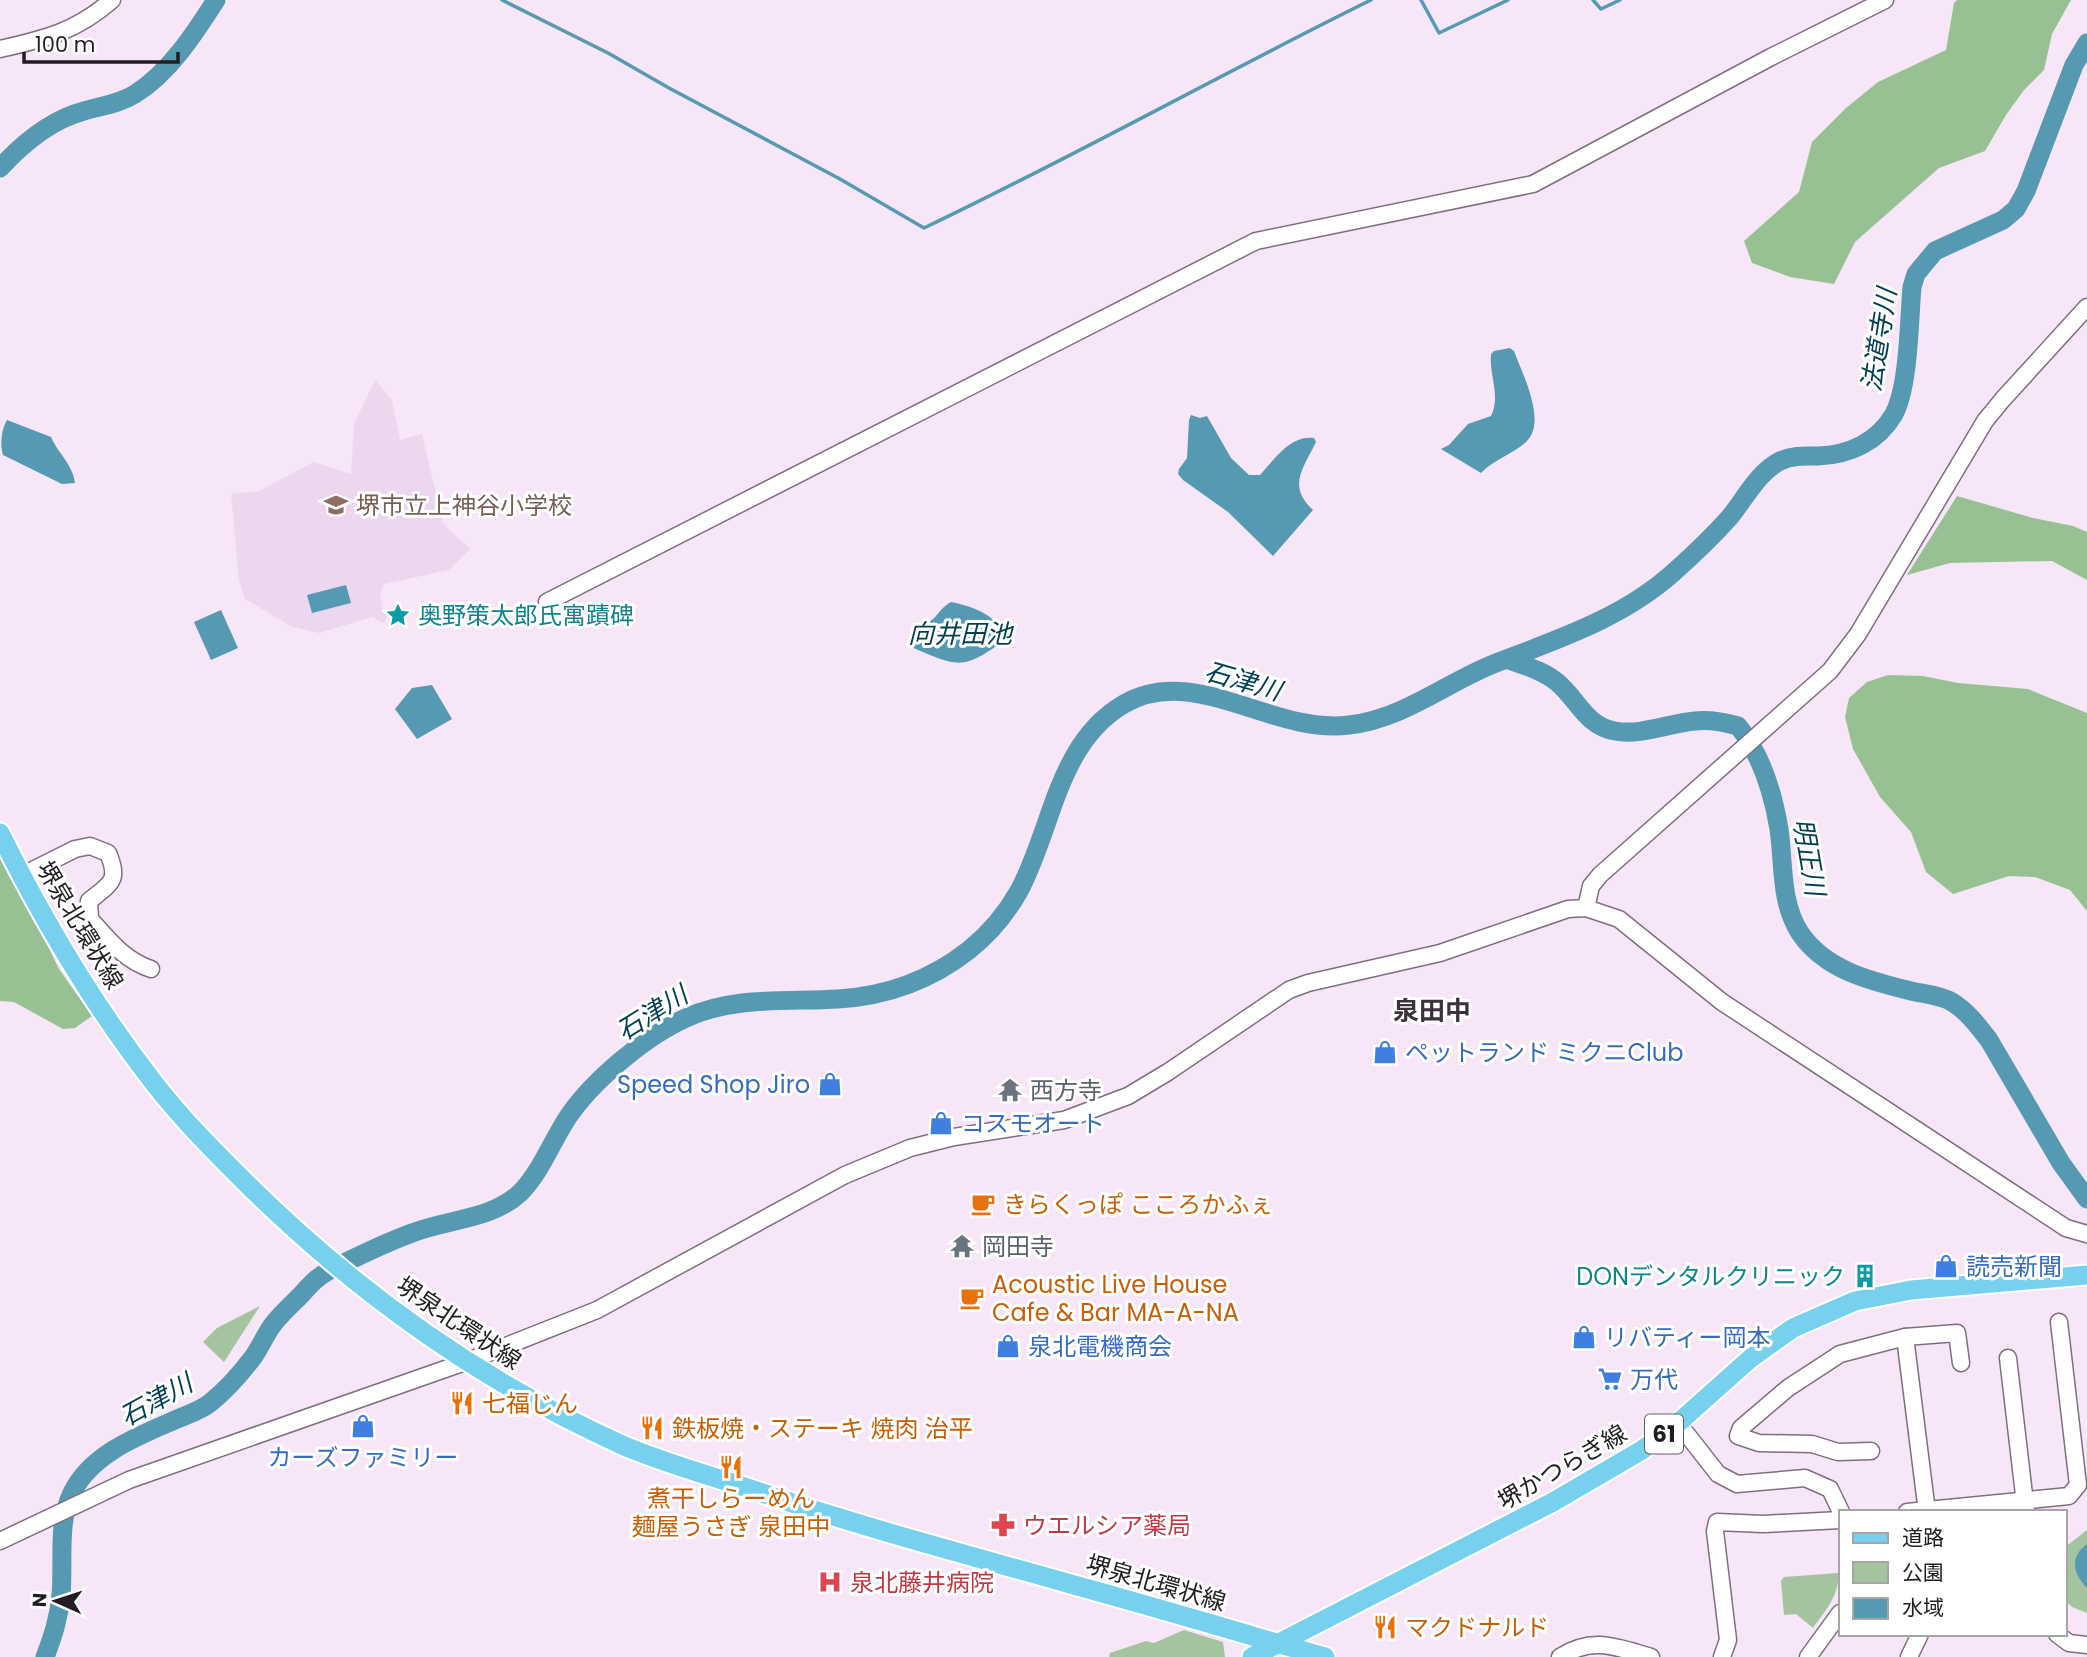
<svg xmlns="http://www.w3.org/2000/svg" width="2087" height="1657" font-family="Poppins,'Noto Sans JP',sans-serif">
<rect width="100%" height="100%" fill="#f7e6f7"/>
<polygon fill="#edd7ee" points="375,380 392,400 400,440 422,434 443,524 470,549 449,570 384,584 380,594 383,613 387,616 384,623 372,617 319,633 292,627 245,599 239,581 231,494 259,491 314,462 351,474 354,424"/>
<g fill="#a3c49f">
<polygon points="260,1306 224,1362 203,1342 217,1328"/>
<polygon points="2087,1530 2087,1613 2072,1607 2064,1599 2064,1548"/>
<path d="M1838,1573C1840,1595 1825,1611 1813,1628L1796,1614L1784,1615L1781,1581L1784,1577Z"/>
<polygon points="1184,1630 1223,1642 1225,1657 1109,1657 1110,1653 1146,1641 1154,1643"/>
</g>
<g fill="#98c193">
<polygon points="1957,0 2071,0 2052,34 2044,70 2024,90 2006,115 1985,151 1939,168 1855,242 1834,284 1790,277 1752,263 1744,241 1799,192 1812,142 1846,108 1878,82 1946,50 1954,3"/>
<polygon points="1957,496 2033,518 2073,526 2087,532 2087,580 2052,561 1950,563 1907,575"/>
<polygon points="1888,675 1923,676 1958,683 2028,689 2087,713 2087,911 2070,890 2035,877 2009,876 1953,894 1926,872 1911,832 1880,797 1853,749 1845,717 1849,698 1867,682"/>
<polygon points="0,856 19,886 59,969 92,1016 75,1028 63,1029 14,1002 0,1001"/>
</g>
<g fill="#5599b3">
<path d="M1510,348L1514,351C1522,373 1547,421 1527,441C1514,454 1494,459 1481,473L1441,449L1449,445L1468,424L1491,416C1501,395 1489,376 1491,354L1494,351Z"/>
<path d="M1191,415L1200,418L1207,416L1231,458L1249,475H1260C1275,459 1290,435 1314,438L1316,442C1303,469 1287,486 1313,510L1273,556L1228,512L1183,480L1178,474L1179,469L1187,458L1189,420Z"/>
<path d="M7,420L51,437C58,453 73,465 75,483L62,484L3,455C0,445 1,430 7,420Z"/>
<polygon points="346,585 351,603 312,613 307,595"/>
<path d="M951,602C972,606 1001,616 1005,640C962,671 959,667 911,647L915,627C939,622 935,611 951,602Z"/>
<polygon points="221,610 238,648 211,660 194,622"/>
<polygon points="432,685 452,719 417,739 395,709 412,688"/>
<path d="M2087,1544V1588C2073,1574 2069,1557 2087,1544Z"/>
</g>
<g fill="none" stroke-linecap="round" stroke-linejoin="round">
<g stroke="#5599b3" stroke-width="3.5">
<path d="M502,0L608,53L669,88L840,179L924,228C1075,156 1221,74 1371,0"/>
<polyline points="1421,0 1439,33 1508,0"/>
<polyline points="1593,0 1601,9 1620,0"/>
</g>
<g stroke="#5599b3" stroke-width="19">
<path d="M0,168C23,143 50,120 84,111C101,106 119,104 135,94C169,73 195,33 216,0"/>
<path d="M1509,660C1526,666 1544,671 1558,683C1578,700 1586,726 1615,731C1641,736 1669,723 1695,721C1710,719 1724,722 1738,726C1761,754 1773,793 1779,829C1784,864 1780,902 1800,933C1825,970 1870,981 1911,991C1924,994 1940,995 1952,1002C1967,1011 1979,1027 1989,1040L2061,1163L2087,1199"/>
<path d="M45,1657C53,1636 59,1618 61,1595C64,1562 57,1523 72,1493C91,1454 138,1436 175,1420C186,1415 200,1411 210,1403C225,1391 242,1372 254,1356C261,1346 266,1333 274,1323C282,1313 292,1304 301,1295C310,1285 318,1276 330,1270C356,1257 385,1243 412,1233C447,1219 491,1220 520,1193C541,1172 552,1141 568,1117C593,1080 646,1036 686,1018C734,996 787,1002 838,999C887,996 931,980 969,950C989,934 1006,914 1019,891C1053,828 1057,743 1124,704C1195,663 1272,735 1349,725C1402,719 1443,685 1491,665C1555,640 1622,619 1674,572C1693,555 1712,537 1729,518C1745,499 1757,473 1780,461C1793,455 1805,456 1818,456C1849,455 1878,442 1894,414C1909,386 1909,321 1912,287L1916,274L1935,251L2003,220L2016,209L2026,191L2074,65L2087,43"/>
</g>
<g stroke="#7e6f7e" stroke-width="19">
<g id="minor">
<path d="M0,49C45,39 77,31 112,0"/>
<polyline points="547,602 1256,241 1533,184 1771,57 1885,0"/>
<path d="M21,876L75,849L90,846L108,853C120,881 111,883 89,901L90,919C109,940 124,960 151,969"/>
<polyline points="1586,908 1591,886 1600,875 1830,671 1858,634 1985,421 2003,399 2087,307"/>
<polyline points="1905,1337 1927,1512"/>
<polyline points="2008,1358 2026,1512"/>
<polyline points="1678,1423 1718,1474 1737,1484 1805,1478 1830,1489 1841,1512"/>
<polyline points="1871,1451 1838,1452 1812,1444 1759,1443 1738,1436 1741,1428 1788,1388 1840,1354 1905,1337 1957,1333 1961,1363"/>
<polyline points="1907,1512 2069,1496 2078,1485 2059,1322"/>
<polyline points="0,1541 129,1480 468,1361 597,1310 845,1175 910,1148 954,1137 1064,1120 1128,1096 1168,1072 1289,990 1308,983 1440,953 1568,909 1586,908 1619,919 1722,1002 2066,1228 2087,1234"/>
<polyline points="2057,1634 2069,1643 2087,1645"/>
<path d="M1560,1657C1593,1636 1616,1647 1651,1657"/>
<polyline points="1722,1657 1728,1640 1715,1531 1717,1522 1763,1524 1840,1520"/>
<polyline points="1808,1657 1840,1613"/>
<polyline points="1909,1657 1920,1634"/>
</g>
</g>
<g stroke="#fff" stroke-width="23">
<g id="major">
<path d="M0,833C43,920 94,1006 154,1083C181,1118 211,1148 242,1179C352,1289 480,1381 622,1445C668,1465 720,1478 768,1495C869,1529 972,1556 1074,1585C1158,1608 1242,1633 1325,1657"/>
<polyline points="1252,1657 1553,1502 1642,1450 1678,1423 1751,1358 1793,1328 1855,1301 1911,1290 2087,1275"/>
</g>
</g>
<use href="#minor" stroke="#fff" stroke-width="16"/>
<use href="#major" stroke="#77d1ee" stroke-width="19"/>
</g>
<defs>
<g id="school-bare" transform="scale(1.89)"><path d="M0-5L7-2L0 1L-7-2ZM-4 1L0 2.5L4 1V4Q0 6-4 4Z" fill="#8d6e63" stroke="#fff" stroke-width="2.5" paint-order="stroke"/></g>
<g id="sight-bare" transform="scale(1.89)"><path d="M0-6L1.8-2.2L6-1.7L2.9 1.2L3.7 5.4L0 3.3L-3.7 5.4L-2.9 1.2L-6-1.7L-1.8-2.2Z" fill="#0f9aa8" stroke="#fff" stroke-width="2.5" paint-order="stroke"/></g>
<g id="shop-bare" transform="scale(1.89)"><path d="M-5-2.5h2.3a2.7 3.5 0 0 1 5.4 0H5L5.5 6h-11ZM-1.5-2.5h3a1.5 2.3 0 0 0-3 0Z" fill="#3f7fe0" stroke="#fff" stroke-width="2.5" paint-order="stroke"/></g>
<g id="temple-bare" transform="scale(1.89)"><path d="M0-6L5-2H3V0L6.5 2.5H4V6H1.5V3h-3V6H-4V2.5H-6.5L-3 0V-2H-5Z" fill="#6b7280" stroke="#fff" stroke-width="2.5" paint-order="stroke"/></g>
<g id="cafe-bare" transform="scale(1.89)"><path d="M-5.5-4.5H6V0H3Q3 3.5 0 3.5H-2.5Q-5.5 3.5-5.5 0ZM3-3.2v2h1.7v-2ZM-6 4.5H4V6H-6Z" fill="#e8710a" stroke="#fff" stroke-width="2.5" paint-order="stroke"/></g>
<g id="building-bare" transform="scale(1.89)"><path d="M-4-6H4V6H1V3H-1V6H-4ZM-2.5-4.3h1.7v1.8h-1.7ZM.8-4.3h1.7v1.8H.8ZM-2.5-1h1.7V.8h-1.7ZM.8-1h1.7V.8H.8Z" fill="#0f9aa8" stroke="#fff" stroke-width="2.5" paint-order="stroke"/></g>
<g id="supermarket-bare" transform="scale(1.89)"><path d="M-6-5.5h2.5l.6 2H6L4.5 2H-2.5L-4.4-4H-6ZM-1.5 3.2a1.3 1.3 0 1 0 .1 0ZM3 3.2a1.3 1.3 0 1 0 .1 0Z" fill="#3f7fe0" stroke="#fff" stroke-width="2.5" paint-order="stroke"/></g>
<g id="restaurant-bare" transform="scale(1.89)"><path d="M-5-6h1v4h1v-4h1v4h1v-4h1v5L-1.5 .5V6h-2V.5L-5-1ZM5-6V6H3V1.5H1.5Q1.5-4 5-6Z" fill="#e8710a" stroke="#fff" stroke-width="2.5" paint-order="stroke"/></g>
<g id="pharmacy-bare" transform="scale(1.89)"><path d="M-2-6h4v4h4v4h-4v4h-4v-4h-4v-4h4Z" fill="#e0444e" stroke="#fff" stroke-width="2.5" paint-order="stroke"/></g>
<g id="hospital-bare" transform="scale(1.89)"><path d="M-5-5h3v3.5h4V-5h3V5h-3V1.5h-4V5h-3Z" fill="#e0444e" stroke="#fff" stroke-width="2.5" paint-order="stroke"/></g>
</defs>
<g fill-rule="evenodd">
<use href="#school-bare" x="336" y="505"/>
<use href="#sight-bare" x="398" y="615"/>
<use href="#shop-bare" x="1385" y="1052"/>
<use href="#shop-bare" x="830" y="1084"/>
<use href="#temple-bare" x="1010" y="1090"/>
<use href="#shop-bare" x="941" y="1123"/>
<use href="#cafe-bare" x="983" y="1204"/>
<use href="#temple-bare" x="962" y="1246"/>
<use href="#shop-bare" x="1946" y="1266"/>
<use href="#building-bare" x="1865" y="1276"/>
<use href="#cafe-bare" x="972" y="1298"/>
<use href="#shop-bare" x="1584" y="1337"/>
<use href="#shop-bare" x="1008" y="1346"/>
<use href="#supermarket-bare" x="1610" y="1379"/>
<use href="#restaurant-bare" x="462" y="1403"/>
<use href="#shop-bare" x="363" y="1426"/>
<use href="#restaurant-bare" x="652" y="1428"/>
<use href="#restaurant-bare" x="731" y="1467"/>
<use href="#pharmacy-bare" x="1003" y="1525"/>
<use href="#hospital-bare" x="830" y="1582"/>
<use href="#restaurant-bare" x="1385" y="1627"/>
</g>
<g text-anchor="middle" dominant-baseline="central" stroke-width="6" stroke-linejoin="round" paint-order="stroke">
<rect fill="#fff" stroke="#646165" stroke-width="2" x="1645" y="1414.5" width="38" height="39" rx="5"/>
<g font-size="23" font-weight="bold" fill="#221d23">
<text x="1664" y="1434">61</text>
</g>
<g font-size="24" fill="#785e54" stroke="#fff" text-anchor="start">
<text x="356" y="505">堺市立上神谷小学校</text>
</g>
<g font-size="24" fill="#0d838f" stroke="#fff" text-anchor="start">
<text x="418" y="615">奥野策太郎氏寓蹟碑</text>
<text x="1845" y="1276" text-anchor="end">DONデンタルクリニック</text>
</g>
<g font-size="24" fill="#221d23" stroke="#fff">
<text transform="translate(80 925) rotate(59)">堺泉北環状線</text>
<text transform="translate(459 1323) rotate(34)">堺泉北環状線</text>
<text transform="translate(1562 1467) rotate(-30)">堺かつらぎ線</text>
<text transform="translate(1156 1583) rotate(16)">堺泉北環状線</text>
</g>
<g font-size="24" fill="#366cbe" stroke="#fff" text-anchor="start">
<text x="1405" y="1052">ペットランド ミクニClub</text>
<text x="810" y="1084" text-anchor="end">Speed Shop Jiro</text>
<text x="961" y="1123">コスモオート</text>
<text x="1966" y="1266">読売新聞</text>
<text x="1604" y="1337">リバティー岡本</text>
<text x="1028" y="1346">泉北電機商会</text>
<text x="1630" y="1379">万代</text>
<text x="363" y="1457" text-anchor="middle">カーズファミリー</text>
</g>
<g font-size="24" fill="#5b616d" stroke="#fff" text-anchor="start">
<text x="1030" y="1090">西方寺</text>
<text x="982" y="1246">岡田寺</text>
</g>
<g font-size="24" fill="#c56008" stroke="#fff" text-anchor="start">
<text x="1003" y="1204">きらくっぽ こころかふぇ</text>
<text x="992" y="1284">Acoustic Live House<tspan x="992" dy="28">Cafe &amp; Bar MA-A-NA</tspan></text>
<text x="482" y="1403">七福じん</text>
<text x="672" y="1428">鉄板焼・ステーキ 焼肉 治平</text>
<text x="731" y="1498" text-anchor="middle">煮干しらーめん<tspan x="731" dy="28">麺屋うさぎ 泉田中</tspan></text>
<text x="1405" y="1627">マクドナルド</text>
</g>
<g font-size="24" fill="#be3a42" stroke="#fff" text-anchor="start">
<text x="1023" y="1525">ウエルシア薬局</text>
<text x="850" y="1582">泉北藤井病院</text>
</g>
<g font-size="26" font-style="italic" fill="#003f51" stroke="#fff">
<text transform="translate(1879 340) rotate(-81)">法道寺川</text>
<text x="960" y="634">向井田池</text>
<text transform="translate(1243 681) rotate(16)">石津川</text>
<text transform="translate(1809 857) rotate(80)">明正川</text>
<text transform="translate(652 1013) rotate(-32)">石津川</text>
<text transform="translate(156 1400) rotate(-29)">石津川</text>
</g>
<g font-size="26" font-weight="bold" fill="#3e313e" stroke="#fff">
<text x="1432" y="1011">泉田中</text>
</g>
</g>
<rect x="1839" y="1510" width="228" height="126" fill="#ffffff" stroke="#a7a5a7" stroke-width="2"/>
<rect x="1853" y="1533" width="35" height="10" fill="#77d1ee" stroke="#a7a5a7" stroke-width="2"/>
<text x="1902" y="1545" font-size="21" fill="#221d23">道路</text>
<rect x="1853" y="1562" width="35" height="21" fill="#a3c49f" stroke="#a7a5a7" stroke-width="2"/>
<text x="1902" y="1580" font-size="21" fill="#221d23">公園</text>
<rect x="1853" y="1598" width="35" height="21" fill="#5599b3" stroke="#a7a5a7" stroke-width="2"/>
<text x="1902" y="1615" font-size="21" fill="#221d23">水域</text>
<g transform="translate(56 1601) rotate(273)" stroke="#ffffff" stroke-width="5" paint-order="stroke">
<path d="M0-5L12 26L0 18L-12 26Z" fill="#221d23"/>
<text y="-10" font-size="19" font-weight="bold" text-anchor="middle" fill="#221d23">N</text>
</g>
<path d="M24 52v10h154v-10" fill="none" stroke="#221d23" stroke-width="3.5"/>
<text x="35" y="52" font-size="21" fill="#221d23" stroke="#ffffff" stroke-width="5" paint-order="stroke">100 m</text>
</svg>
